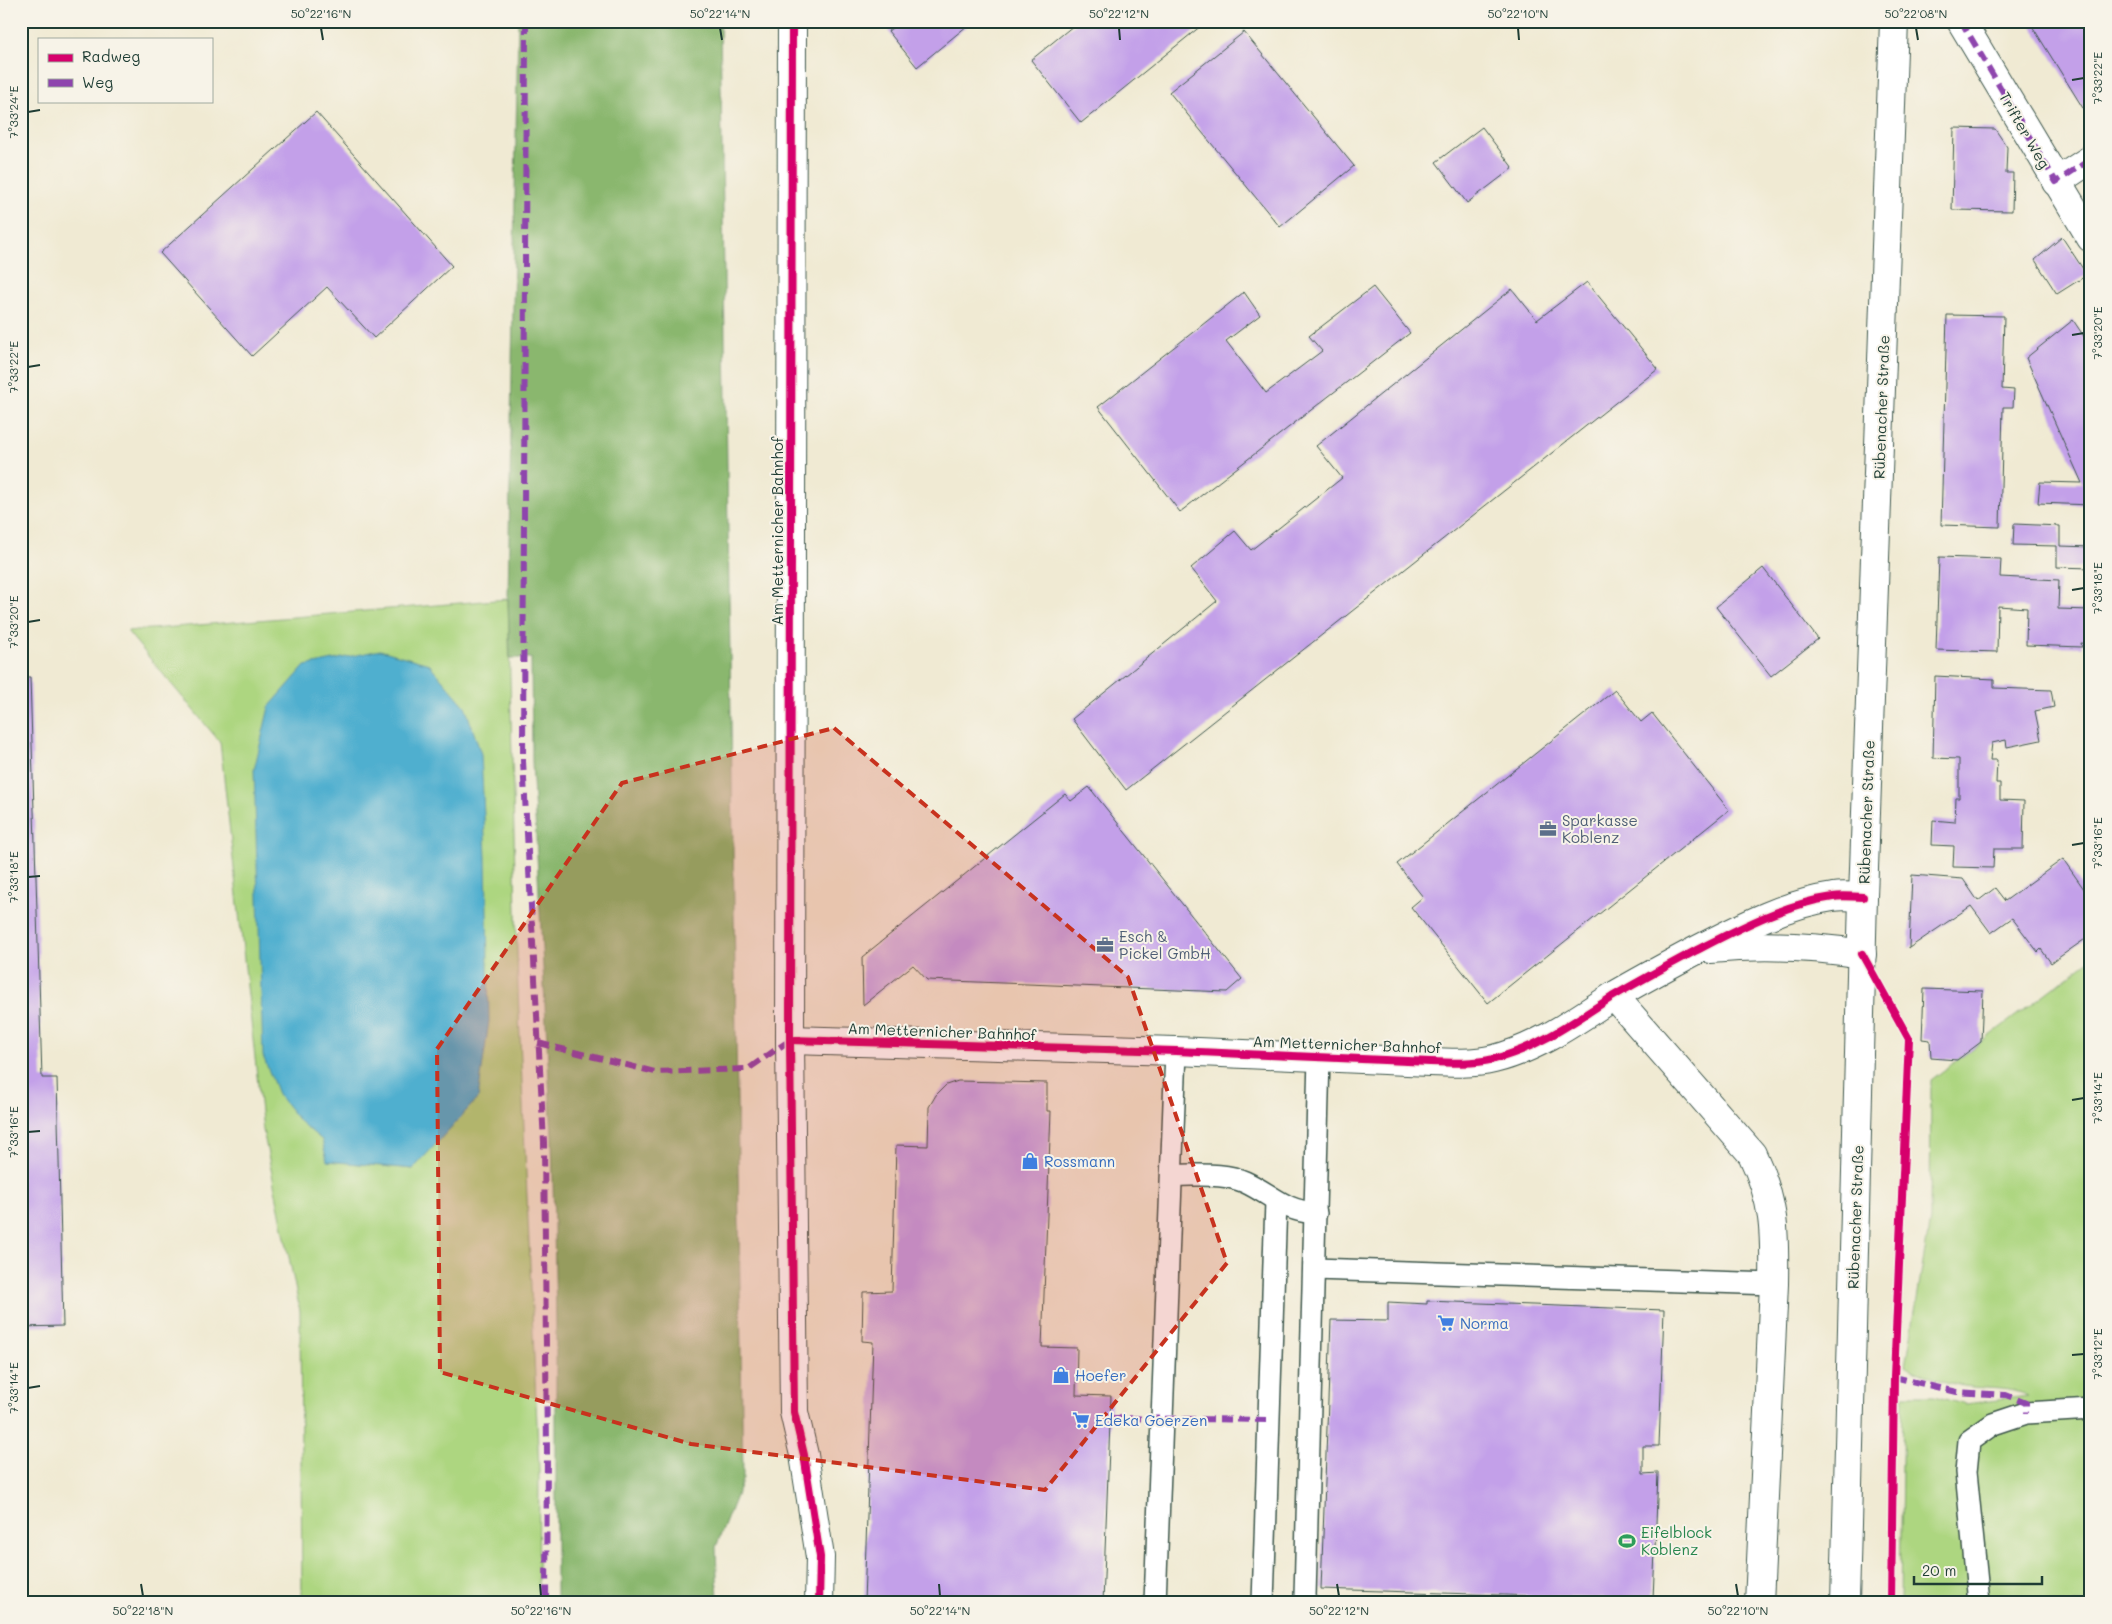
<svg xmlns="http://www.w3.org/2000/svg" width="2112" height="1624" font-family="Mali,sans-serif">
<rect width="100%" height="100%" fill="#f7f3e8"/>
<filter id="ink" filterUnits="userSpaceOnUse"><feTurbulence type="fractalNoise" baseFrequency=".02" numOctaves="2"/><feDisplacementMap in="SourceGraphic" scale="10" xChannelSelector="R" yChannelSelector="G"/><feConvolveMatrix kernelMatrix="1 2 1 2 8 2 1 2 1" color-interpolation-filters="sRGB"/></filter>
<filter id="wash" filterUnits="userSpaceOnUse"><feTurbulence type="fractalNoise" baseFrequency=".0096" numOctaves="4" result="noise"/><feDisplacementMap in="SourceGraphic" scale="20" xChannelSelector="R" yChannelSelector="G"/><feGaussianBlur stdDeviation="1.12" result="paint"/><feColorMatrix in="noise" values="0 0 0 0 0 0 0 0 0 0 0 0 0 0 0 0 0 1.4 0 .05"/><feComposite in="paint" operator="in"/></filter>
<g filter="url(#wash)">
<rect width="100%" height="100%" fill="#f0ead3"/>
<g fill="#add680" stroke="#668a5a" fill-rule="evenodd">
<path d="M508,599L518,992L539,1470L538,1603H302L300,1311L263,1130L220,742L127,631ZM322,1140L413,1169L328,1161Z"/>
<path d="M2091,959V1603H1900L1903,1395H1934L1966,1404L2028,1396C2008,1387 1993,1389 1972,1387C1949,1385 1926,1376 1906,1366L1930,1220L1931,1080Z"/>
</g>
<polygon fill="#8ab76e" stroke="#547a51" points="518,21 720,21 743,1478 716,1547 718,1603 556,1603 556,1319 552,1136 532,761 531,658 510,658 508,599"/>
<polygon fill="#50afcf" stroke="#387682" points="380,650 429,664 465,706 481,754 486,857 489,1021 478,1098 413,1169 327,1161 322,1140 300,1122 278,1094 263,1056 254,770 269,707 305,666"/>
<g id="blocks">
<g fill="#c3a0e9">
<polygon points="898,21 973,21 917,67 888,31 899,23"/>
<polygon points="1079,21 1207,21 1081,123 1031,60"/>
<polygon points="2029,21 2083,21 2091,32 2091,121"/>
<polygon points="1244,32 1354,166 1280,227 1169,92"/>
<polygon points="316,112 452,266 374,338 327,287 252,356 160,253"/>
<polygon points="1482,127 1513,168 1467,203 1436,162"/>
<polygon points="1954,128 1995,129 2007,147 2006,173 2013,173 2012,211 1952,210"/>
<polygon points="2062,237 2087,275 2057,294 2035,260"/>
<polygon points="1587,282 1658,369 1126,790 1072,719 1217,601 1191,568 1235,531 1251,550 1342,478 1316,446 1512,289 1537,320"/>
<polygon points="1373,287 1410,333 1180,512 1098,407 1244,292 1260,315 1226,341 1266,393 1322,351 1309,336"/>
<polygon points="1947,315 2004,316 2002,389 2014,390 2013,407 2003,407 2000,527 1941,525"/>
<polygon points="2073,320 2091,347 2091,423 2088,425 2091,431 2091,505 2038,503 2040,482 2082,483 2026,358"/>
<polygon points="2014,524 2060,526 2060,546 2091,547 2091,568 2057,567 2057,546 2013,545"/>
<polygon points="1939,557 2001,559 2000,577 2059,580 2058,609 2091,610 2091,644 2081,643 2082,647 2026,645 2027,608 1998,606 1997,652 1936,650"/>
<polygon points="1763,568 1818,639 1771,676 1716,607"/>
<polygon points="1935,676 1994,679 1994,688 2051,690 2054,707 2035,711 2041,740 2007,747 2006,740 1992,743 1990,760 1997,760 1996,783 2000,783 2000,800 2024,801 2023,849 1994,849 1993,868 1953,867 1954,846 1932,845 1933,820 1955,822 1956,798 1959,798 1959,759 1933,758"/>
<polygon points="21,677 30,677 42,1078 57,1078 63,1326 21,1327"/>
<polygon points="1615,690 1641,722 1652,713 1729,810 1488,1003 1411,907 1423,897 1397,864"/>
<polygon points="1089,787 1242,979 1227,992 927,980 913,965 863,1005 862,957 1065,794 1071,801"/>
<polygon points="2063,859 2091,899 2091,935 2051,963 2041,949 2038,952 2012,918 1991,933 1971,906 1909,948 1912,875 1963,879 1978,901 1995,888 2005,901"/>
<polygon points="1924,989 1983,991 1981,1042 1957,1060 1931,1058 1930,1040 1922,1039"/>
<polygon points="958,1081 1047,1083 1047,1111 1051,1111 1042,1347 1077,1348 1076,1395 1111,1396 1103,1603 864,1603 873,1342 862,1341 863,1292 892,1291 896,1145 928,1146 929,1107 936,1095 946,1085"/>
<polygon points="1427,1301 1664,1310 1659,1446 1643,1446 1643,1474 1658,1473 1653,1600 1321,1589 1331,1320 1388,1321 1388,1302 1427,1304"/>
</g>
</g>
</g>
<g filter="url(#ink)">
<use href="#blocks" fill-opacity="0" stroke="#3e574c" stroke-width="1"/>
<g fill="none" stroke-linecap="round" stroke-linejoin="round">
<g stroke="#3e574c" stroke-width="24">
<g id="service">
<path d="M1172,1175C1196,1176 1223,1172 1245,1182C1273,1195 1283,1211 1316,1213"/>
<polyline points="1314,1269 1774,1284"/>
<polyline points="1155,1603 1176,1051"/>
<polyline points="1263,1603 1276,1201"/>
<polyline points="1307,1603 1305,1597 1319,1057"/>
<polyline points="1979,1603 1966,1472 1969,1441 1993,1424 2026,1413 2091,1409"/>
</g>
</g>
<g stroke="#3e574c" stroke-width="30">
<g id="minor">
<polyline points="792,21 790,1040 794,1412 804,1455 820,1557 819,1603"/>
<polyline points="1961,21 2091,238"/>
<polyline points="2056,182 2091,159"/>
<path d="M1710,949C1761,944 1811,946 1862,954"/>
<path d="M1614,996L1752,1154C1775,1203 1775,1231 1774,1284L1759,1603"/>
<path d="M790,1040L1176,1051L1430,1062C1451,1063 1474,1064 1494,1059C1538,1048 1575,1021 1612,997C1639,981 1667,966 1695,951C1738,929 1784,904 1833,897C1843,895 1853,897 1863,897"/>
</g>
</g>
<g stroke="#3e574c" stroke-width="30">
<polyline id="secondary" points="1845,1603 1863,897 1894,21"/>
</g>
<use href="#service" stroke="#fff" stroke-width="21"/>
<use href="#minor" stroke="#fff" stroke-width="28"/>
<use href="#secondary" stroke="#fff" stroke-width="28"/>
<g stroke="#8e44ad" stroke-width="6" stroke-dasharray="12 6" stroke-linecap="butt">
<polyline points="526,21 523,761 544,1142 547,1452 546,1603"/>
<polyline points="1961,21 2056,182 2091,159"/>
<polyline points="538,1043 655,1072 748,1069 790,1040"/>
<polyline points="1894,1377 1957,1392 2006,1395 2026,1403 2026,1413"/>
<polyline points="1111,1418 1270,1420"/>
</g>
<g stroke="#f7f3e8" stroke-width="11">
<g id="cycleway">
<polyline points="792,21 790,1040 794,1412 804,1455 820,1557 819,1603"/>
<polyline points="1862,954 1909,1039 1894,1377 1891,1603"/>
<path d="M790,1040L1176,1051L1430,1062C1451,1063 1474,1064 1494,1059C1538,1048 1575,1021 1612,997C1639,981 1667,966 1695,951C1738,929 1784,904 1833,897C1843,895 1853,897 1863,897"/>
</g>
</g>
<use href="#cycleway" stroke="#d6006c" stroke-width="8"/>
</g>
</g>
<path fill="#c8321e" fill-opacity="0.2" stroke="#c8321e" stroke-width="4" stroke-dasharray="10 6" stroke-linejoin="round" d="M834,728L1128,977L1227,1263L1045,1490L691,1444L440,1372L437,1049L622,783Z"/>
<path fill="none" stroke="#1f3d34" stroke-width="2" d="M321,28L323,40M720,28L722,40M1119,28L1120,40M1518,28L1519,40M1916,28L1918,40M2072,80L2084,78M28,112L40,110M2072,335L2084,333M28,367L40,365M2072,590L2084,588M28,622L40,620M2072,845L2084,843M28,877L40,876M2072,1100L2084,1098M28,1132L40,1131M2072,1355L2084,1354M28,1388L40,1386M141,1584L143,1596M540,1584L541,1596M939,1584L940,1596M1337,1584L1339,1596M1736,1584L1738,1596"/>
<defs>
<g id="office-bare" transform="scale(1.35)"><path d="M-6-3h4V-5.5h4V-3h4V5H-6ZM-1-4.5V-3h2v-1.5ZM-6 0V1H6V0Z" fill="#5c6f8a" stroke="#f7f3e8" stroke-width="2.5" paint-order="stroke"/></g>
<g id="shop-bare" transform="scale(1.35)"><path d="M-5-2.5h2.3a2.7 3.5 0 0 1 5.4 0H5L5.5 6h-11ZM-1.5-2.5h3a1.5 2.3 0 0 0-3 0Z" fill="#3f7fe0" stroke="#f7f3e8" stroke-width="2.5" paint-order="stroke"/></g>
<g id="supermarket-bare" transform="scale(1.35)"><path d="M-6-5.5h2.5l.6 2H6L4.5 2H-2.5L-4.4-4H-6ZM-1.5 3.2a1.3 1.3 0 1 0 .1 0ZM3 3.2a1.3 1.3 0 1 0 .1 0Z" fill="#3f7fe0" stroke="#f7f3e8" stroke-width="2.5" paint-order="stroke"/></g>
<g id="stadium-bare" transform="scale(1.35)"><path d="M0-5a6.5 5 0 1 0 0 10a6.5 5 0 1 0 0-10ZM-3.5-1.8h7v3.6h-7Z" fill="#2e9e5b" stroke="#f7f3e8" stroke-width="2.5" paint-order="stroke"/></g>
</defs>
<g fill-rule="evenodd">
<use href="#office-bare" x="1548" y="829"/>
<use href="#office-bare" x="1105" y="945"/>
<use href="#shop-bare" x="1030" y="1161"/>
<use href="#supermarket-bare" x="1446" y="1323"/>
<use href="#shop-bare" x="1061" y="1375"/>
<use href="#supermarket-bare" x="1081" y="1420"/>
<use href="#stadium-bare" x="1627" y="1541"/>
</g>
<g text-anchor="middle" dominant-baseline="central" stroke-width="4" stroke-linejoin="round" paint-order="stroke">
<g font-size="15" fill="#1f3d34" stroke="#f7f3e8">
<text transform="translate(2025 130) rotate(60)">Trifter Weg</text>
<text transform="translate(1881 407) rotate(-88)">Rübenacher Straße</text>
<text transform="translate(777 531) rotate(-90)">Am Metternicher Bahnhof</text>
<text transform="translate(1866 812) rotate(-88)">Rübenacher Straße</text>
<text transform="translate(942 1031) rotate(2)">Am Metternicher Bahnhof</text>
<text transform="translate(1347 1044) rotate(2)">Am Metternicher Bahnhof</text>
<text transform="translate(1855 1217) rotate(-88)">Rübenacher Straße</text>
</g>
<g font-size="15" fill="#4e5e75" stroke="#f7f3e8" text-anchor="start">
<text x="1562" y="820">Sparkasse<tspan x="1562" dy="17">Koblenz</tspan></text>
<text x="1119" y="936">Esch &amp;<tspan x="1119" dy="17">Pickel GmbH</tspan></text>
</g>
<g font-size="15" fill="#366cbe" stroke="#f7f3e8" text-anchor="start">
<text x="1044" y="1161">Rossmann</text>
<text x="1460" y="1323">Norma</text>
<text x="1075" y="1375">Hoefer</text>
<text x="1095" y="1420">Edeka Goerzen</text>
</g>
<g font-size="15" fill="#27864d" stroke="#f7f3e8" text-anchor="start">
<text x="1641" y="1532">Eifelblock<tspan x="1641" dy="17">Koblenz</tspan></text>
</g>
</g>
<rect width="2112" height="1624" fill="none" stroke="#f7f3e8" stroke-width="55"/>
<rect x="38" y="38" width="175" height="65" fill="#f7f3e8" stroke="#a1aaa0"/>
<rect x="48" y="54" width="25" height="8" fill="#d6006c" stroke="#a1aaa0"/>
<text x="82" y="62" font-size="15" fill="#1f3d34">Radweg</text>
<rect x="48" y="79" width="25" height="8" fill="#8e44ad" stroke="#a1aaa0"/>
<text x="82" y="88" font-size="15" fill="#1f3d34">Weg</text>
<path d="M1914 1576v8h128v-8" fill="none" stroke="#1f3d34" stroke-width="2.5"/>
<text x="1922" y="1576" font-size="15" fill="#1f3d34" stroke="#f7f3e8" stroke-width="4" paint-order="stroke">20 m</text>
<rect x="28" y="28" width="2056" height="1568" fill="none" stroke="#1f3d34" stroke-width="2"/>
<g font-size="12" text-anchor="middle" fill="#1f3d34">
<text x="321" y="18">50°22'16"N</text>
<text x="720" y="18">50°22'14"N</text>
<text x="1119" y="18">50°22'12"N</text>
<text x="1518" y="18">50°22'10"N</text>
<text x="1916" y="18">50°22'08"N</text>
<text transform="translate(2098 78) rotate(-90)" y="4">7°33'22"E</text>
<text transform="translate(14 112) rotate(-90)" y="4">7°33'24"E</text>
<text transform="translate(2098 333) rotate(-90)" y="4">7°33'20"E</text>
<text transform="translate(14 367) rotate(-90)" y="4">7°33'22"E</text>
<text transform="translate(2098 588) rotate(-90)" y="4">7°33'18"E</text>
<text transform="translate(14 622) rotate(-90)" y="4">7°33'20"E</text>
<text transform="translate(2098 843) rotate(-90)" y="4">7°33'16"E</text>
<text transform="translate(14 877) rotate(-90)" y="4">7°33'18"E</text>
<text transform="translate(2098 1098) rotate(-90)" y="4">7°33'14"E</text>
<text transform="translate(14 1132) rotate(-90)" y="4">7°33'16"E</text>
<text transform="translate(2098 1354) rotate(-90)" y="4">7°33'12"E</text>
<text transform="translate(14 1388) rotate(-90)" y="4">7°33'14"E</text>
<text x="143" y="1615">50°22'18"N</text>
<text x="541" y="1615">50°22'16"N</text>
<text x="940" y="1615">50°22'14"N</text>
<text x="1339" y="1615">50°22'12"N</text>
<text x="1738" y="1615">50°22'10"N</text>
</g>
</svg>
